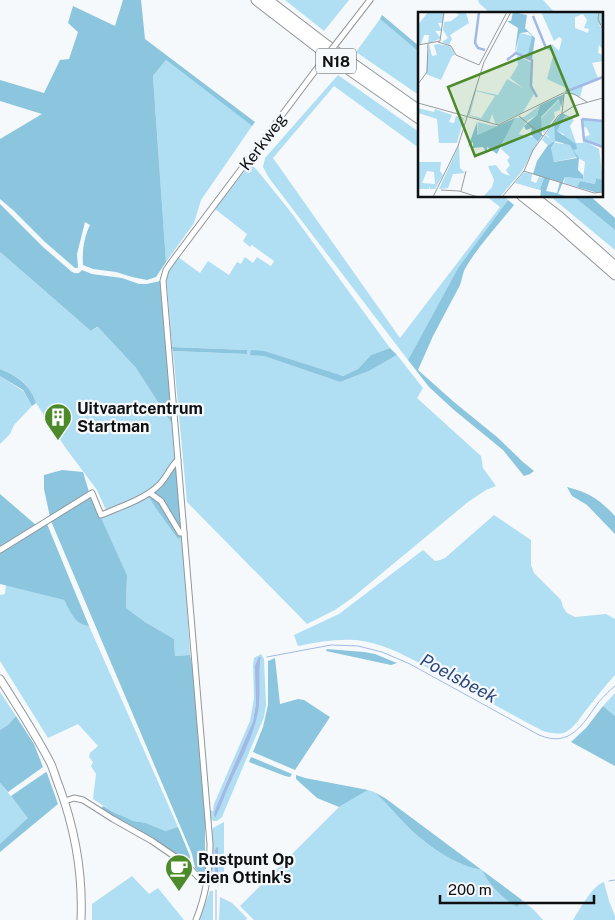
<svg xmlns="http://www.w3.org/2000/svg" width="615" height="920" font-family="'Public Sans',sans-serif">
<rect width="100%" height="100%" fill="#f5f9fb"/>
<g fill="#b0def3" fill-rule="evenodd">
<polygon points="285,0 349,0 324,31"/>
<polygon points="478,0 543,0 556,14 491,14 479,3"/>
<polygon points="380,19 419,52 419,95 356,52"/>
<polygon points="166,60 252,126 201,200 194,223 166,262 153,76"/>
<polygon points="338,75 419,132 419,148 334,86 273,158 400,338 500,207 486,196 504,196 508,200 458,268 408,360 269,178 263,167 265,158"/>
<polygon points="248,166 253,166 257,170 290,211 390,348 371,355 358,369 343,376 264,356 340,382 369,371 397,355 423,388 417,398 481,456 483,468 496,486 486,490 468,502 352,598 335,610 307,624 187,502 173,351 246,354 247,350 172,347 166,274 178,257 200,273 208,261 229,275 237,262 241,264 245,257 253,263 257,257 271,266 274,261 252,245 250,247 243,241 247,234 215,209"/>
<polygon points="550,196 573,196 615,230 615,250"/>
<path d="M0,252L91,331L98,327L136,368L172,424L175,458L159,482L151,490L106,510L97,490L65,447L36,403C31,385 17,375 0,369Z"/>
<polygon points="0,376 23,391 32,406 14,425 10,434 0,444"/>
<polygon points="148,496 157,510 178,539 182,534 183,542 190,655 175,656 174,639 145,622 126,608 127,575 100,517"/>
<path d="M494,515L531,540V565L534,573L561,600L563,607L567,613L575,617L606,614L615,619V675C605,686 596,697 587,709C581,716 575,727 566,732C559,735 550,733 543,731C511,714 480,697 449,680C420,664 389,643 355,640C336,639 317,642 298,646L294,635L339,614L423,550L435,561L440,560L445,558Z"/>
<path d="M6,585L64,600C70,611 76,625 89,626L178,827L165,831L146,823L134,821L113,812L93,799L96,774L91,766L93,762L89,757L90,753L98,746L78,724L48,738L0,661V595L5,594Z"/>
<path d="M261,654L264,659L266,705L264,717L222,817L217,821H213L211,819L210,810L213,811L214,804L250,721L254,698L253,665L254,658ZM259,657L261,659C257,676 262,693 258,710C251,746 231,778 217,811V805L253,721L256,703Z"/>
<polygon points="0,692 16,716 8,725 0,730"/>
<polygon points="615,693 615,716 603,706"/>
<polygon points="0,783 29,818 28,820 0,844"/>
<path d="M368,790L374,792C387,803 397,816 409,828C428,846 456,866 482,870C489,886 503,897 517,907L522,900L534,910L543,920H254L240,906L339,807Z"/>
<polygon points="224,822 224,883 221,885 211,882 210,879 212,849 211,832 213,828"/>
<polygon points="132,876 149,894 158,888 184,920 92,920 92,904"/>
<path d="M604,882L609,901L615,916V920H573C580,909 592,886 604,882Z"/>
<polygon points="210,891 213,891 213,920 199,920"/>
<polygon points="220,897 232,903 247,918 246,920 219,920"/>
</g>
<g fill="#8cc5de">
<path d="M123,0H141L145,39L255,122L252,126L166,60L153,76L166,262L156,277L147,280L132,277L116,272L93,269L83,265C82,252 84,237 90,225L85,222L77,254L78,267L77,268H75L45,242L13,210L0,199V139L42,114L0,101V80L44,93L60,60L69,59L78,32L68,23L73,6L115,26Z"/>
<polygon points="382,15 419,46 419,52 380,19"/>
<polygon points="573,196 590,196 615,218 615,230"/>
<path d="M508,200L514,205C498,225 479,245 466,267C463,271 462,280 460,285L433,336L418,370L454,402L497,437L523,462L534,471L530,474L524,476L503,450L454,410L429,387L408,360L458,268Z"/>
<path d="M0,204L43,247L72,272C77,274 79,274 82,270L92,274L122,278L139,284H147L160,281L172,424L136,368L98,327H97L91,331L0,252Z"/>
<polygon points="172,347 247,350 247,354 173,351"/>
<polygon points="390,348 397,355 369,371 340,382 264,356 250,355 251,350 264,351 343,376 358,369 371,355"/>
<path d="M0,369C16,375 31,385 36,403L32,406L23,390L0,376Z"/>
<path d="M176,465L181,527L178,525C171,513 166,498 153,492L161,488Z"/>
<polygon points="62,470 83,472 89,492 50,517 44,489 44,475"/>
<path d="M567,487C590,493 599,499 615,516V534L587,505L572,496Z"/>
<polygon points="0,494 36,525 0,548"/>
<polygon points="91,496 127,575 126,608 145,622 174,639 175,656 190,655 194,674 206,818 205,829 205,879 195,868 192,854 51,521"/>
<polygon points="148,496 155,498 159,502 182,534 180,538 178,539 157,510"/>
<path d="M47,524L89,626C75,625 70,611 64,600L0,584V553Z"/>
<polygon points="327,649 364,652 375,654 397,663 391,665 326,651"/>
<polygon points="275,658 280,704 298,699 304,700 330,717 295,770 253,752 263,727 268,705 268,661"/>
<polygon points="603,706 615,716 615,766 571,742 586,728"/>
<polygon points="16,716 34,744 43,767 8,792 0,783 0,730 8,725"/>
<polygon points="251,757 292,774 290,777 285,776 249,762"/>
<polygon points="46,772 47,773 58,804 0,852 0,844 28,818 11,796"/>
<polygon points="296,775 305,778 368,790 339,807 317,798 296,779"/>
<path d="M374,792L385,798L522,900L517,907C503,898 489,886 482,870C456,866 428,846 409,828C397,816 387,803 374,792Z"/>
<polygon points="103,806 113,812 134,821 146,823 165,831 178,827 190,856 190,862 101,809"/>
</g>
<g fill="#a2b9e5">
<path d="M259,657H261C258,672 261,690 259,706C255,735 239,763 227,790C223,799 220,809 215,818L214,814L217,805L253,721L256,703L255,666L257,661Z"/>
<polygon points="217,847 218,848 218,880 216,882 215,880 215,850"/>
</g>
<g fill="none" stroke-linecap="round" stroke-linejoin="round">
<g stroke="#a2b9e5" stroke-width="1">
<path d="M267,657L331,645L358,646L382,652L410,664L539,735C570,748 582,725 598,703C603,697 609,691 615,686"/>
<polyline points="609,881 615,880"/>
<polyline points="216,920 216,890"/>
</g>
<g stroke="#929698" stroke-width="7">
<g id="street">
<polyline points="339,40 370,0"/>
<polyline points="150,493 161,501 180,533 184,533"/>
<path d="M0,550L92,493L101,515C120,507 145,499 159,485C167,477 170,467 178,460"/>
<polyline points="65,801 74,798 83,800 113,819 152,841 187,865 198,877 207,882"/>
<path d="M196,920C206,895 210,871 210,844L163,281L166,270L173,260L321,63"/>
</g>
</g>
<g stroke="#929698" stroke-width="9">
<path id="secondary" d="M0,679C18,707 36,735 51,764C54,771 56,779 59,786C75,829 83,874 81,920"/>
</g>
<g stroke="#929698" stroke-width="11">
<g id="highway">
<polyline points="256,0 322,51 419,119"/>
<polyline points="268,0 327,45 419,110"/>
<polyline points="522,196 555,222 615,275"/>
<polyline points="533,196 559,216 615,266"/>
</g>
</g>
<use href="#street" stroke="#fff" stroke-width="5"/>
<use href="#secondary" stroke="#fff" stroke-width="7"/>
<use href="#highway" stroke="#fff" stroke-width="9"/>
<g stroke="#929698" stroke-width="7" stroke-linecap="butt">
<polyline id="street-bridge" points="321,63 339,40"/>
</g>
<use href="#street-bridge" stroke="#fff" stroke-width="5"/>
</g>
<defs>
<g id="building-pin" transform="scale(1.4375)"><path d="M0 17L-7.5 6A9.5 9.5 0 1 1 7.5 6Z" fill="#4d8a29" stroke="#f5f9fb"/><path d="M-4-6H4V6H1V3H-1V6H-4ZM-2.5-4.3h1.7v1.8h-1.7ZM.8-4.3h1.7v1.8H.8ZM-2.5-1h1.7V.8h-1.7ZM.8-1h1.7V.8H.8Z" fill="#fff"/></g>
<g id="cafe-pin" transform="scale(1.4375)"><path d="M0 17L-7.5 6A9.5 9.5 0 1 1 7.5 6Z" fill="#4d8a29" stroke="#f5f9fb"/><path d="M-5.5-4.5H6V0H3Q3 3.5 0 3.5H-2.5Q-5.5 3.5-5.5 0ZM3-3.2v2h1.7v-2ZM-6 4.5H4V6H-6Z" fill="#fff"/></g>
</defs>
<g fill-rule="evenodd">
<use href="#building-pin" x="58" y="417"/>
<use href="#cafe-pin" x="179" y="868"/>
</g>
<g text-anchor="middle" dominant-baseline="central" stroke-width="4.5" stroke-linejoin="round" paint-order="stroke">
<rect fill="#f5f9fb" stroke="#545657" stroke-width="1" x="316" y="48.5" width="40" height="25" rx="4"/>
<g font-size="15" font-weight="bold" fill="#0f1011">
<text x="336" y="61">N18</text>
</g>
<g font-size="16" fill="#0f1011" stroke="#f5f9fb">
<text transform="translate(263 142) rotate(-53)">Kerkweg</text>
</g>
<g font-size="16" font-weight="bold" fill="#0f1011" stroke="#f5f9fb" text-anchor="start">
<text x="77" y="408">Uitvaartcentrum<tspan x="77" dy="18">Startman</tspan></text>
<text x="198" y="859">Rustpunt Op<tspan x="198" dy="18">zien Ottink's</tspan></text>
</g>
<g font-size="18" font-style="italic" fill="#2b467d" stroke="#f5f9fb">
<text transform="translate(459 678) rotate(28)">Poelsbeek</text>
</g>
</g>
<g transform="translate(418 12)">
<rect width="185" height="185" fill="#f5f9fb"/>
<path d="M10,0H26L25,11H20L24,19H17L23,26L10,32L11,23H6L3,32H0V13ZM37,0L48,1L51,11L32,23L34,27L31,33L24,30L30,26L25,18L26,10L33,9L41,3ZM123,0H185V13H181L185,18V38L181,33L180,41L185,43V49L174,51L180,66L166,71L162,85L147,80L148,76L129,67L136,40L128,37L134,32L141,39L144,27L141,25L136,29ZM165,2L169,8L166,16L171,17L170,21L157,16V5ZM102,21L114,24L109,45L98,40ZM11,32L14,44L19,43L16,33L19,32L32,34L37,43L34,44L23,68L8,62ZM99,43L114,51L112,72L116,82L105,100L78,113L74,102L71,111L50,103L57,78L80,83L89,67L105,76L92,66L100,53ZM58,79L77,84L63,106L52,103ZM142,87V98L136,100L137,105L126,121L122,117L123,106ZM122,93L119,103L109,109L101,122L115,125L120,130L104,159L82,185H65L74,175L76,168L70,154L78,153L84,161L92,164L88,158L92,153L89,148L92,145L83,137L92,112L97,106L106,105ZM0,96L16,100L17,97L34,103L31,110L36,111L38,104L46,106L39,131H21L19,107L0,101ZM147,104L156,108L152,114L158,131H165L166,125L172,123L168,115L165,116L164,107L185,109V135L169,130L181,137L185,168L178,166L177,172L162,169L159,175L146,171L147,165L165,167L167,150L159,145L136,150L132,144L134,131L131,133L124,128L127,123L133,127L128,122L136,110L138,127L134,130L145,132L146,122L139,119ZM60,110L71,113L79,114L59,123ZM41,133L42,156L47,161L35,162L30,176L21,177ZM0,150H23L22,159L25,163L17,177H12V173L11,177H1ZM9,159L16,160L17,172L4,171ZM106,160L114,162L113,169L118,171L121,165L126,166L122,177L97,171Z" fill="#b0def3" fill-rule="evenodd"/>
<path d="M95,0L109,3L107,16L117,26L114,47L109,45L114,24L110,20L102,21L97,40L100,16L89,9H93ZM146,82L143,96L141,87L123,105L124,124L120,130L112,122L114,116L108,118L106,114L119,103L122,93ZM144,101L156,107L147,104L139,119L158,132L159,137L155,138L161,146L160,158L165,163V167L147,165L140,182L152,185H122L123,178L97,171L122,177L126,166L115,162L119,149L130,133L124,128L131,133L137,128L136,110ZM137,129L152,133L159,146L136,150L133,136ZM132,167L142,170L139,181L128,179ZM97,106L79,142L69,135V141L65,135L55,136V130L50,135L59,110V123ZM178,166L185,168V179L180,181L159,175L162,169L177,172Z" fill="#8cc5de" fill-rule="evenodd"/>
<path fill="none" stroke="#a2b9e5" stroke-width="2.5" d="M61,0L57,31L60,36L67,38M115,4L128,36M89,48L98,41L114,48L113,74L119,85M147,80L185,65M164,107L166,128L185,135M164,107L185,109"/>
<path fill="none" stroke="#999c9d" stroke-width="1" d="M181,0L180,7L185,18M20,30L33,34L38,43L61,53L89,0M0,33L22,29L26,0M0,72L9,60L10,32M0,91L80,113L145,81L156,82L169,90M144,101L146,82M101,104L125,124M0,108V145M106,159L176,181L185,180M23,178L41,179L60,185M43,179L48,159M15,185L40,134L66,50L93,0M84,185L106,159L115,138L140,104L156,94L185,86"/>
<path fill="#4d8a29" fill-opacity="0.15" stroke="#4d8a29" stroke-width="2.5" d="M132,34L160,103L57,144L30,75Z"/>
<rect width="185" height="185" fill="none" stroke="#0f1011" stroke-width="2.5"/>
</g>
<path d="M440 895v8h154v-8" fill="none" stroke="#0f1011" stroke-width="2.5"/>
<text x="448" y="895" font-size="15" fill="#0f1011" stroke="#f5f9fb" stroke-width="4" paint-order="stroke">200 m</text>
</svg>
